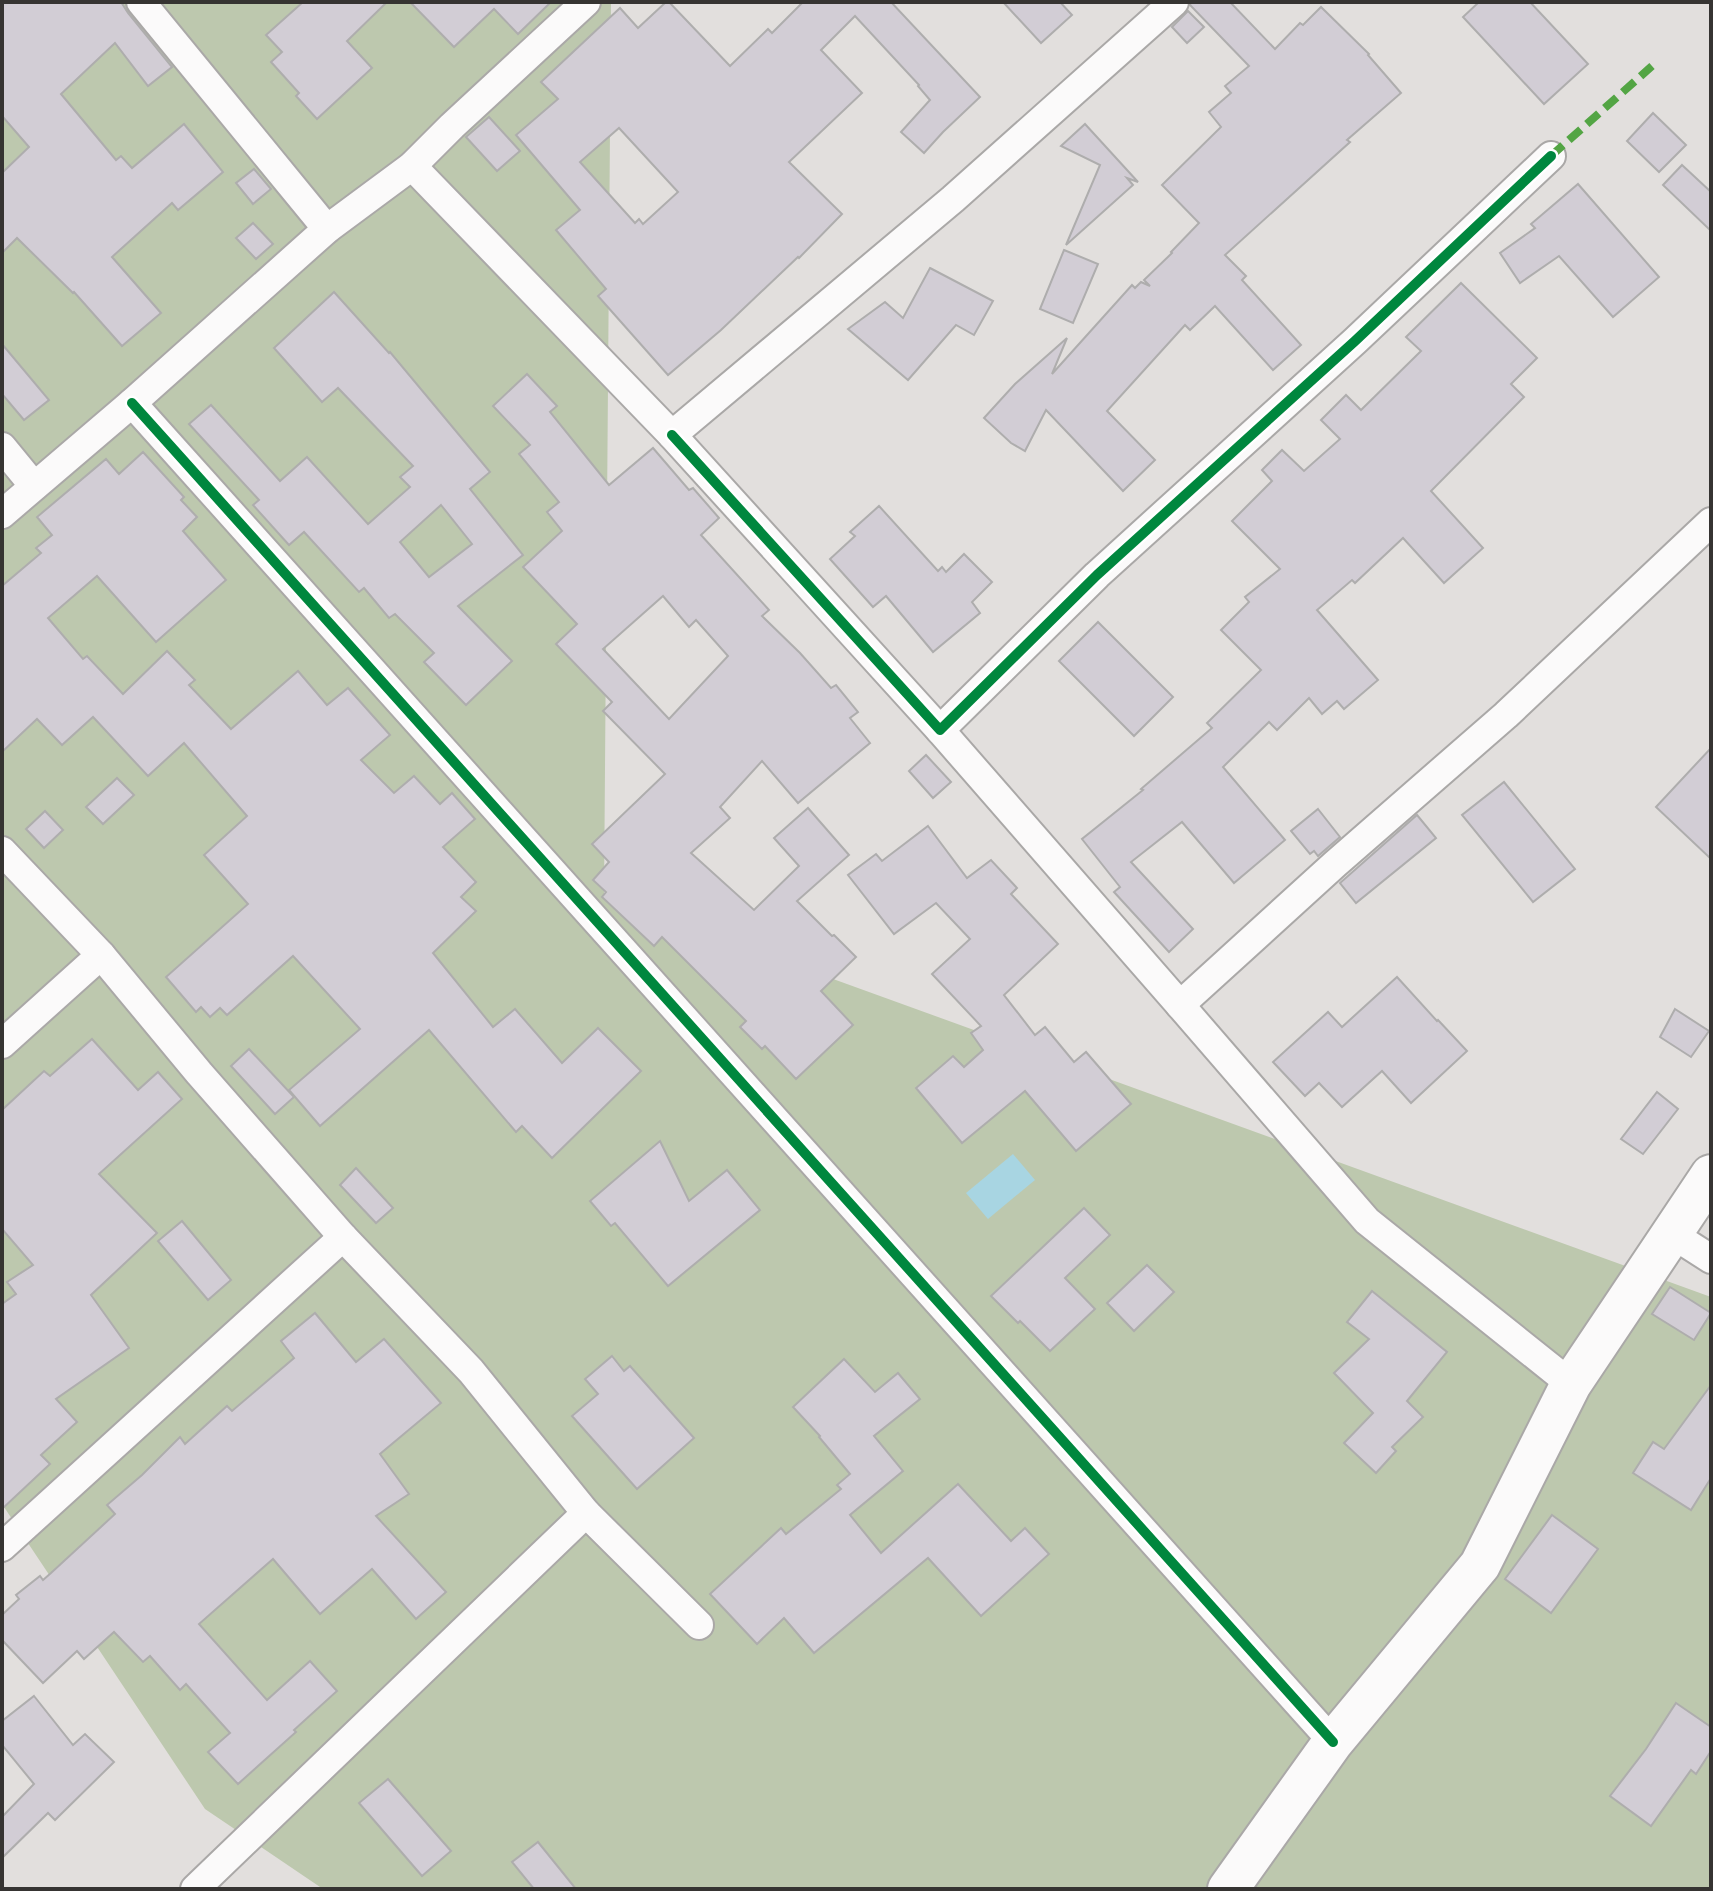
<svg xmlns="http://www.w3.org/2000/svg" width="1713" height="1891" font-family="'PT Sans Narrow',sans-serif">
<rect width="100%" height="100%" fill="#e2dfdd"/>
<polygon fill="#bdc8ae" points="2,2 611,2 604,896 1711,1297 1711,1889 323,1889 205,1809 2,1504"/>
<polygon fill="#a8d5e2" points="1013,1154 1035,1180 988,1219 966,1193"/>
<g fill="#d2cdd5" stroke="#aeadad" stroke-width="2" fill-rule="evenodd">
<polygon points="2,2 121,2 128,13 172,67 148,86 115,43 61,94 116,160 121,156 132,168 184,124 223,172 178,210 172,203 112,257 161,313 122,346 74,292 73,293 17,238 2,253 2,173 29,147 2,116"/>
<polygon points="303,2 387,2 347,41 372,68 317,119 296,96 299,93 271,62 282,52 266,35"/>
<polygon points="410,2 551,2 518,34 494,9 454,47"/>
<path d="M666,2H669L730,66L768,29L772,33L803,2H891L980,97L943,132L924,153L901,132L930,100L918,86L919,85L855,16L821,50L862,93L789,162L842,214L799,258L798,257L721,330L668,375L598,296L606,289L556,230L580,210L516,135L558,99L541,82L620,8L638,28ZM619,128L678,192L643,224L639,219L635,223L580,162Z"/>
<polygon points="1003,2 1060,2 1072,15 1041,43"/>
<polygon points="1191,2 1230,2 1275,49 1300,23 1303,25 1321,7 1369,54 1368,55 1401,93 1347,140 1350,142 1225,255 1246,276 1242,280 1301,345 1273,370 1215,306 1190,330 1185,325 1107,411 1155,460 1123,491 1046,410 1025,451 1011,443 984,418 1015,384 1067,338 1052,374 1132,285 1135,288 1141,282 1150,286 1144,280 1172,253 1171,252 1199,223 1162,185 1221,127 1209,112 1231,93 1225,86 1249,66 1190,5"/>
<polygon points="1479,2 1530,2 1588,64 1544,104 1463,17"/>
<polygon points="1188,11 1204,27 1187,43 1172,27"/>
<polygon points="1653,113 1686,145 1659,172 1627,141"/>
<polygon points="489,117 520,151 497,171 466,137"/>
<polygon points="1085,124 1138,182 1127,178 1133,185 1066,245 1100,165 1061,146"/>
<polygon points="1682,165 1711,192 1711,231 1663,185"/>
<polygon points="254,169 271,189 253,204 236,183"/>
<polygon points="1578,184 1659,277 1613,317 1559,256 1520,283 1500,253 1535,228 1531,224"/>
<polygon points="253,223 273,244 256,259 236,238"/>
<polygon points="1064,250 1098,264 1073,323 1040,309"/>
<polygon points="930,268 993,301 974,335 956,325 908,380 848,329 885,302 903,318"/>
<polygon points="1461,283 1537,358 1511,384 1524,397 1431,491 1483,548 1444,583 1403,538 1355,583 1352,580 1317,610 1378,680 1344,709 1337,701 1322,714 1309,698 1277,730 1269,722 1223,767 1285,840 1234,883 1182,822 1131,862 1193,929 1169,952 1114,892 1120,887 1082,839 1143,790 1141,789 1212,728 1207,723 1261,670 1221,630 1249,602 1245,597 1280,569 1232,521 1272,481 1262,470 1282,450 1304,471 1340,439 1321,420 1346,395 1361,410 1421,351 1406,337"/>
<path d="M334,292L389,353L390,352L490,472L470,489L523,555L458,606L512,661L466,705L424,662L434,653L395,614L389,618L364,588L359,592L304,532L289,545L253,505L259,500L189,424L211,405L280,481L307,457L368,524L410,487L400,477L413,466L338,388L322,402L274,348ZM441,505L472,544L429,577L400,542Z"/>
<polygon points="2,344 49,400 24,420 2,394"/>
<path d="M527,374L557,406L550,412L609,485L653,448L689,490L693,488L719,518L701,535L769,610L762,616L800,653L831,688L836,685L858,712L850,718L870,743L798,803L762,761L720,807L730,818L691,853L754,910L799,866L774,838L808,808L849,855L797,901L832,936L834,935L856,957L821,991L853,1025L796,1079L765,1046L762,1049L740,1027L746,1021L662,937L654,946L602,897L606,892L593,880L609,862L592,844L665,774L603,711L612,702L556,644L577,624L523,567L562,531L547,512L559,502L519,454L530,445L493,406ZM663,596L689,627L696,620L728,656L669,719L603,649Z"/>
<polygon points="143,452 184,497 181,500 197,517 183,531 226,580 156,642 97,576 48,618 83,659 87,656 123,694 167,651 195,680 189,685 231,729 298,671 327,705 348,688 390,735 361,760 394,793 414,776 440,804 452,793 475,819 443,847 476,882 461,897 476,911 433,953 493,1027 515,1009 562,1063 598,1028 641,1071 552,1158 522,1126 516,1132 429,1030 320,1126 289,1090 360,1029 293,956 227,1015 220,1008 210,1017 201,1007 196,1012 166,977 248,904 204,855 247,816 184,743 148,776 93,717 62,745 37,719 2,752 2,586 41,553 36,548 52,535 37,517 106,459 119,474"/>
<polygon points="879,506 938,571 942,567 946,572 964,554 992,582 972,602 980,613 933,652 886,596 873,607 830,559 855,536 850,532"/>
<polygon points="1098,622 1173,697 1134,736 1059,661"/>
<polygon points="1711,748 1711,859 1656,807"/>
<polygon points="926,755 951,782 933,798 909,771"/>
<polygon points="117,778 134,795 103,824 86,807"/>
<polygon points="1504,782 1575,869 1533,902 1462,815"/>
<polygon points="1318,809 1340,837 1318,856 1314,851 1310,854 1291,831"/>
<polygon points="45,811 63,830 44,848 26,829"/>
<polygon points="1417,815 1436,838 1356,903 1340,883"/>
<polygon points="928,826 967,878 991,860 1017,888 1011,894 1058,944 1004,995 1035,1035 1045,1027 1074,1062 1086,1052 1131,1104 1076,1151 1025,1091 962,1143 916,1088 953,1056 964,1067 983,1050 971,1033 981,1026 932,974 970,939 936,903 894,934 848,875 876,854 882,861"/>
<polygon points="1397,977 1437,1021 1438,1020 1467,1051 1411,1103 1382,1071 1342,1107 1319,1083 1305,1096 1273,1062 1328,1012 1342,1027"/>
<polygon points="1675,1009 1709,1031 1691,1057 1660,1037"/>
<polygon points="92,1039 138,1090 158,1072 182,1099 99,1174 157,1233 91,1295 129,1348 56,1399 77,1422 41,1455 50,1464 2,1509 2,1304 16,1294 7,1282 33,1265 2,1229 2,1110 44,1071 50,1076"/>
<polygon points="249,1049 294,1097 275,1114 231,1066"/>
<polygon points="1657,1092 1678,1109 1643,1154 1621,1139"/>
<polygon points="660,1141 689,1201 727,1170 760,1210 668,1286 615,1223 611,1226 590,1201"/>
<polygon points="356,1168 393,1208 376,1223 340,1185"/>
<polygon points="1084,1208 1110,1235 1065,1278 1095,1309 1050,1351 1020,1321 1018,1323 991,1296"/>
<polygon points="182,1221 231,1280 208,1300 158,1241"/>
<polygon points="1147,1265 1174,1292 1134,1331 1107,1303"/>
<polygon points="1670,1287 1711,1313 1694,1340 1652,1314"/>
<polygon points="1372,1291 1447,1352 1407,1401 1423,1417 1392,1447 1396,1451 1376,1473 1344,1443 1373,1413 1334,1373 1369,1339 1347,1322"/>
<polygon points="315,1313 356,1362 384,1339 441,1403 380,1454 409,1494 376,1516 446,1592 416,1619 372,1569 320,1614 273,1559 199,1624 267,1700 310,1661 337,1691 294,1730 296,1732 238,1784 208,1752 230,1733 186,1684 180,1690 150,1656 143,1662 114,1632 84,1659 77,1651 43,1683 2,1640 2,1615 19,1599 16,1595 40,1576 43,1580 51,1573 115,1514 107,1505 142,1475 180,1437 185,1444 227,1406 232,1411 294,1358 281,1341"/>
<polygon points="612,1356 624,1371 630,1366 694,1438 637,1489 572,1416 598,1394 585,1379"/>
<polygon points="844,1359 875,1392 898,1373 920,1399 874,1436 903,1471 850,1515 881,1553 958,1484 1011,1541 1025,1528 1049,1554 981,1616 928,1558 814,1653 784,1618 757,1644 710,1594 781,1528 786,1534 841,1489 837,1485 850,1474 819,1437 820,1436 793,1407"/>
<polygon points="1711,1385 1711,1478 1691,1510 1633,1473 1653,1442 1664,1449"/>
<polygon points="1552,1515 1598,1549 1551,1613 1505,1579"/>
<polygon points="34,1696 73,1745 85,1734 114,1762 55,1820 48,1813 2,1858 2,1817 34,1784 2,1745 2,1721"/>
<polygon points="1676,1703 1711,1727 1711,1751 1696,1774 1691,1770 1651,1826 1610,1796 1646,1749"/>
<polygon points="388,1779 451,1851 422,1876 359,1803"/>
<polygon points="538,1842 576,1889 534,1889 512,1862"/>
</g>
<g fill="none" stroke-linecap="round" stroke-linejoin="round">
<g stroke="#aaa8a7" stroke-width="32">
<g id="street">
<polyline points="141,2 327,229"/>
<polyline points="412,166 672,435 953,199 1174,2"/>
<polyline points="132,403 1333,1742"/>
<polyline points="672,435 940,730 1097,575 1355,341 1551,156"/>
<polyline points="2,447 34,486"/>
<polyline points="2,514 132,403 327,229 412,166 452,126 586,2"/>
<polyline points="940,730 1180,1005 1335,864 1506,715 1711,522"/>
<polyline points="2,851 101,955 199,1073 343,1237 471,1371 586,1513 699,1625"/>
<polyline points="1180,1005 1367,1221 1571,1384"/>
<polyline points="2,1044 101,955"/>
<polyline points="1672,1234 1711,1259"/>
<polyline points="2,1547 343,1237"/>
<polyline points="195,1889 586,1513"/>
</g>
</g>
<g stroke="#aaa8a7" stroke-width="44">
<polyline id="secondary" points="1228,1889 1333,1742 1480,1565 1571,1384 1711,1175"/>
</g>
<use href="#street" stroke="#fbfafa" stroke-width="28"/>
<use href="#secondary" stroke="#fbfafa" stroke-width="40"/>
<polyline stroke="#53a544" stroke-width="8" stroke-dasharray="16 8" stroke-linecap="butt" points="1551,156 1652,66"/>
<g stroke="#fff" stroke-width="15">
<g id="cycleway">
<polyline points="132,403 1333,1742"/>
<polyline points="672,435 940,730 1097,575 1355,341 1551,156"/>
</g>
</g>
<use href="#cycleway" stroke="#00873e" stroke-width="10"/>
</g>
<rect width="1713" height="1891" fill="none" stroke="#363432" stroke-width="8"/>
</svg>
